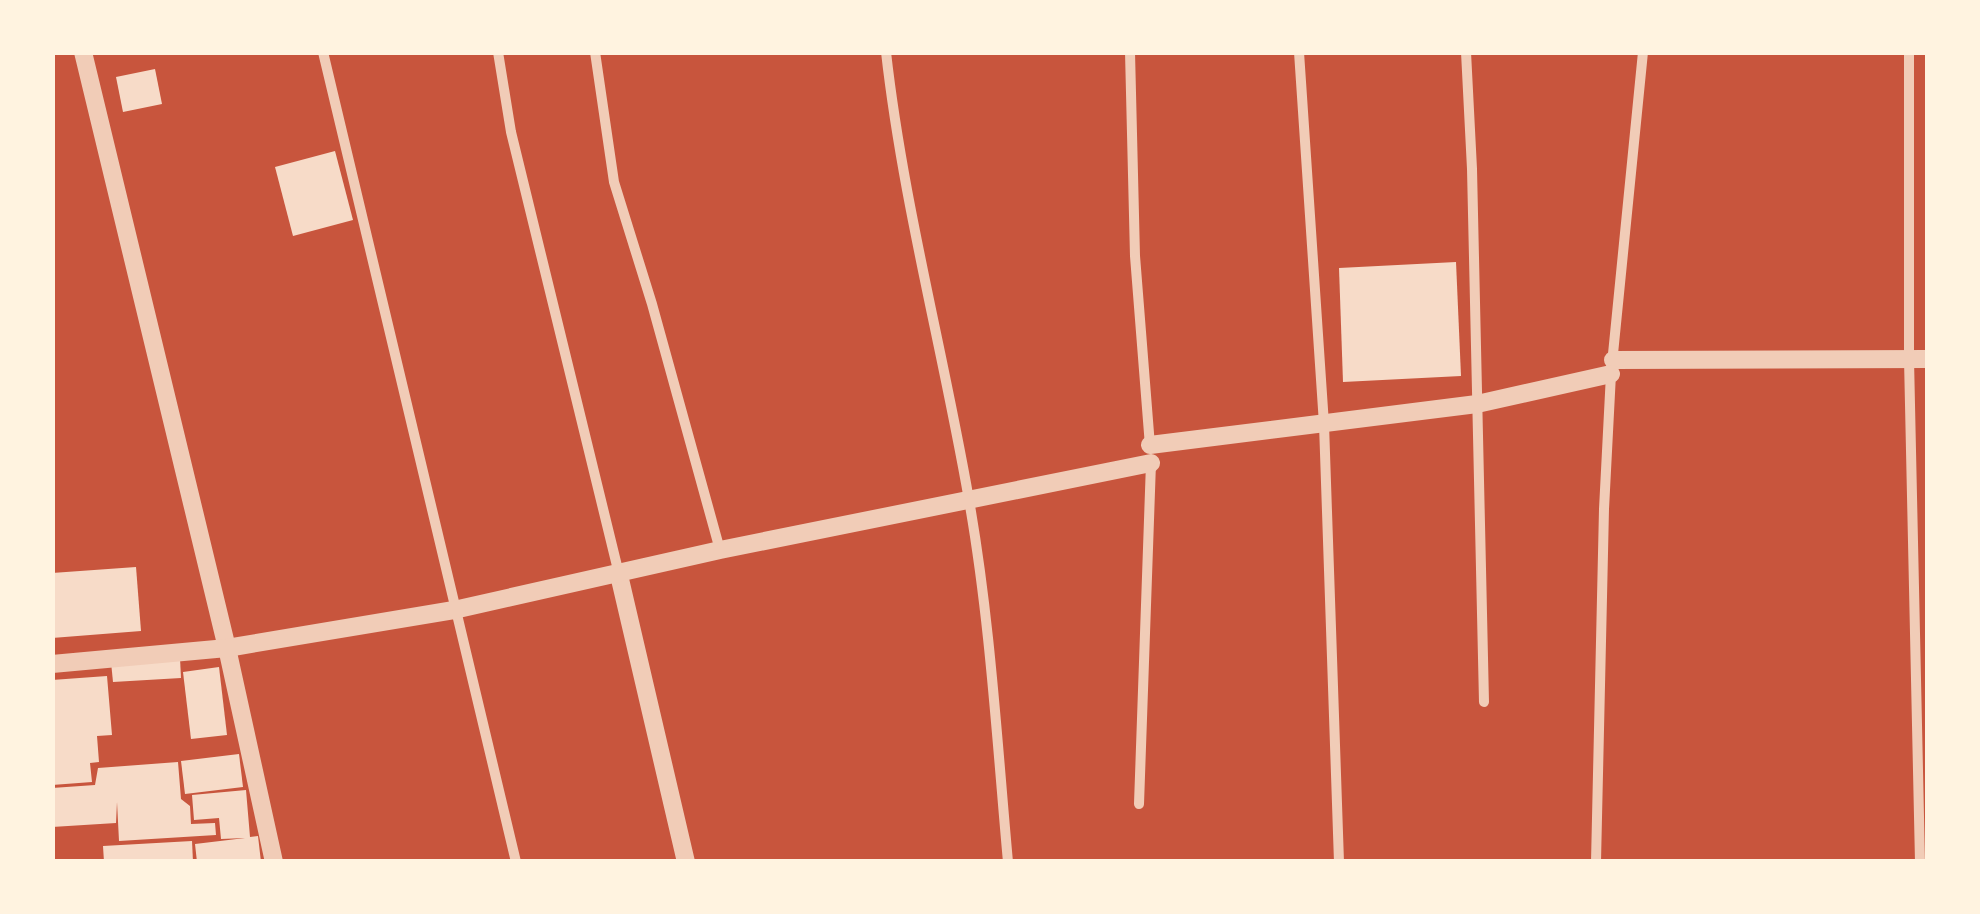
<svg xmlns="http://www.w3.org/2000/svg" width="1980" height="914" font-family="'Nunito Sans',sans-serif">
<rect width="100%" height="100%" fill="#c8553d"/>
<g fill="#f7dbc8">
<polygon points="155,69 162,104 123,112 116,77"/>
<polygon points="335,151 353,220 293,236 275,167"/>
<polygon points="1456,262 1461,376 1343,382 1339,268"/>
<polygon points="136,567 141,631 52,638 52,573"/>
<polygon points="180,658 181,678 113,682 111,662"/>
<polygon points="219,667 227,735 191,739 183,672"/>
<polygon points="107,676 112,735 97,736 99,762 90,763 92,782 52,785 52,680"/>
<polygon points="239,754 243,787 185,794 181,761"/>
<polygon points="178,762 181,799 190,806 191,824 215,823 216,835 119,841 117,802 116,823 52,827 52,788 95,785 98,768"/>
<polygon points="246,790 250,837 258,836 261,862 197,862 195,844 245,838 221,839 219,818 194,820 192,795"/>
<polygon points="192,841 193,862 104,862 103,846"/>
</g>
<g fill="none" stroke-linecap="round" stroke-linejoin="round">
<g stroke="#f1ccb7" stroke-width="10">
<polyline points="323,52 516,862"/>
<polyline points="498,52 511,132 619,574"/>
<polyline points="595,52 614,182 652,304 720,550"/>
<path d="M886,52C903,203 943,350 969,500C990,619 997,741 1008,862"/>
<polyline points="1130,52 1135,256 1150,446"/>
<polyline points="1299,52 1324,424 1339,862"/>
<polyline points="1466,52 1472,169 1484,702"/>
<polyline points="1909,52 1909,359 1920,862"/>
<polyline points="1139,804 1151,463"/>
<polyline points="1596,862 1604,509 1611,374 1643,52"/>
</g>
<g stroke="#f1ccb7" stroke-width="18">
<polyline points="83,52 227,648 274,862"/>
<polyline points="1613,360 1928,359"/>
<polyline points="1150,445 1477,404 1611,374"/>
<polyline points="619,575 686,862"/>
<polyline points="52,664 227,648 454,610 720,550 1151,463"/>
</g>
</g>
<rect width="1980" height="914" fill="none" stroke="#fff3e0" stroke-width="110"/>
</svg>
